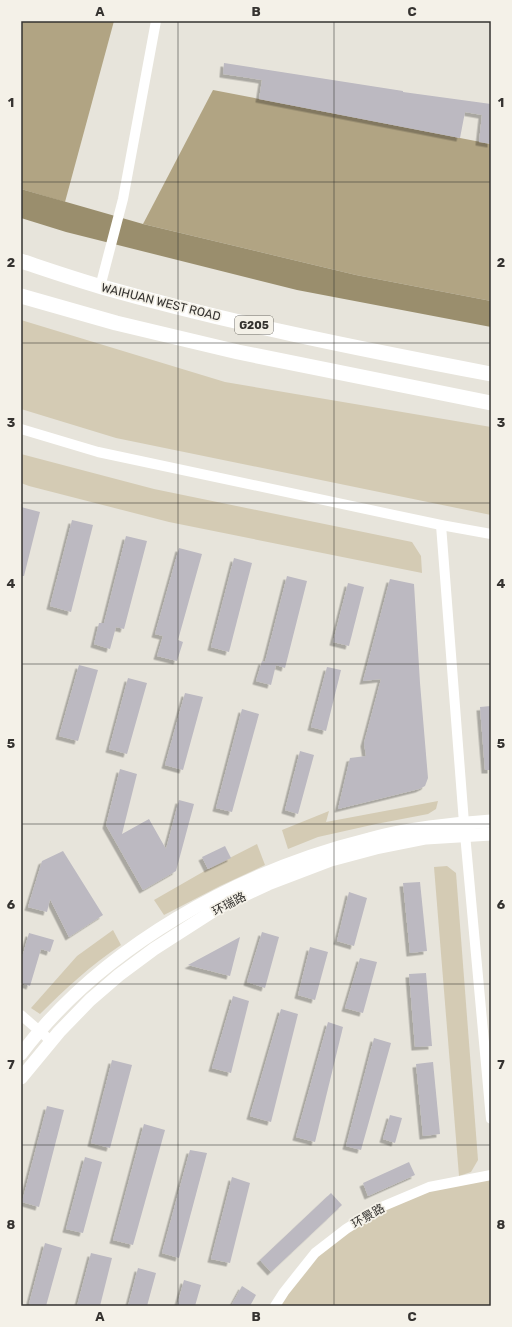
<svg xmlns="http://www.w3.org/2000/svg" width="512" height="1327" font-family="Rubik,'Noto Sans SC',sans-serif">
<defs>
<filter id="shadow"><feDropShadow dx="-3.5" dy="3.5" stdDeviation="0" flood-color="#0004"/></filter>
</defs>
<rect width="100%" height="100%" fill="#e7e4db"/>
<g fill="#d4cbb4">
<polygon points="21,320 225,382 491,427 491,515 116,438 21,409"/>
<polygon points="21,454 154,489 412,542 421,556 422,573 169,522 29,486 21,483"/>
<polygon points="438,801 436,809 428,814 376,824 318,837 288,849 282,830 329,811 326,822"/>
<polygon points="257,844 265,865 220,886 164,915 154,900 208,869"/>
<polygon points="447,866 456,873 478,1160 471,1172 459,1176 434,867"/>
<path d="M113,930L121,945C91,965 65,989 40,1014L31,1008L77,956Z"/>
<polygon points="491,1175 491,1306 275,1306 315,1253 346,1229 429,1187"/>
</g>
<g fill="#b1a483">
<polygon points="21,21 114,21 65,202 21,189"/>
<polygon points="213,90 491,144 491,301 356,275 143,224"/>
</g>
<polygon fill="#9a8e6d" points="21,189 143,224 356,275 491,301 491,327 297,290 66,232 21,218"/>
<g fill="#bcb9c1" filter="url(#shadow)">
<polygon points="224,63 403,91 403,92 491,104 491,144 479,142 482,115 465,112 460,138 259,99 262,80 223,74"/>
<polygon points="21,507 40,512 24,576 21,576"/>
<polygon points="72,520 93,525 71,612 50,606"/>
<polygon points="126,536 147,541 124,629 116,627 110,649 94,644 99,623 104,623"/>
<polygon points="179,548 202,554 178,640 183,642 177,661 157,656 163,636 155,634"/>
<polygon points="234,558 252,563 229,652 211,647"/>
<polygon points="287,576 307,581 285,668 276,665 271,685 256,681 262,661 265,662"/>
<polygon points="390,579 414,584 420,683 428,778 425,786 419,789 338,809 350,758 366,756 364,743 381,679 363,681"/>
<polygon points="348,583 364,587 349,646 333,642"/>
<polygon points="79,665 98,670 78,741 59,736"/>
<polygon points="327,667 341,670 326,731 311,727"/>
<polygon points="128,678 147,683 127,754 109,749"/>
<polygon points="185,693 203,697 183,770 165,765"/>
<polygon points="491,706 491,770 485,770 480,707"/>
<polygon points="242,709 259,714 232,812 216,808"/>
<polygon points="300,751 314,755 298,814 285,810"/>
<polygon points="120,769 137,774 122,834 149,819 166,849 179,800 194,804 176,871 143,890 106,825"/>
<polygon points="225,846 231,858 208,869 202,857"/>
<polygon points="63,851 103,915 69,937 50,899 47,912 28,907 42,861"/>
<polygon points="420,882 427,951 410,953 403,883"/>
<polygon points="349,892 367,898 354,946 337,941"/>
<polygon points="262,932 279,937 265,988 247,982"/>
<polygon points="29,933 54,940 50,952 41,949 30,986 21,983 21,961"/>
<polygon points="240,937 230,976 188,965"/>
<polygon points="310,947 328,952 315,1000 298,995"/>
<polygon points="360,958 377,962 363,1013 345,1008"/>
<polygon points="426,973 432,1046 415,1047 409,974"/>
<polygon points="233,996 249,1001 231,1073 212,1068"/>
<polygon points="281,1009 298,1014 271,1122 250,1116"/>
<polygon points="328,1022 343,1027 315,1142 296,1137"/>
<polygon points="374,1038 391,1043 361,1150 346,1146"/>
<polygon points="112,1060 132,1065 110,1148 91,1143"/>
<polygon points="433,1062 440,1134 423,1136 416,1064"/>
<polygon points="47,1106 64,1110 39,1207 22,1202"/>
<polygon points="390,1115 402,1118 395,1143 383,1139"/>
<polygon points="144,1124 165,1130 133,1245 113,1240"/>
<polygon points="190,1150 207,1153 179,1258 162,1253"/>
<polygon points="85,1157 102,1162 83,1233 66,1229"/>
<polygon points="409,1162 415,1175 368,1196 363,1183"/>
<polygon points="232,1177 250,1183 230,1263 211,1259"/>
<polygon points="331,1193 342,1205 271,1272 260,1260"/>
<polygon points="45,1243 62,1248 46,1306 38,1306 29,1304"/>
<polygon points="91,1253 112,1258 100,1306 77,1306"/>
<polygon points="138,1268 156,1273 147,1306 128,1306"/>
<polygon points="184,1280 201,1285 195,1306 177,1306"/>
<polygon points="242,1286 256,1295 250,1306 231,1306"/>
</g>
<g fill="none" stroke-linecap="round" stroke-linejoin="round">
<g stroke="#fff" stroke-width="10">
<polyline points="100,287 123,199 156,21"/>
<polyline points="21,429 98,452 441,525 491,534"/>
<polyline points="441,525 464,823 491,1119"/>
<polyline points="21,1015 51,1041"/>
<polyline points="275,1306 284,1292 315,1253 346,1229 379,1208 429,1187 491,1175"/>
</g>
<g stroke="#fff" stroke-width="13">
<path d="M21,1054C103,946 239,871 369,839C409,828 450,824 491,821"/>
<polyline points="21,1078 59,1032 90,1000 119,975 154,949 221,906 268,884 331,860 376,848 426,838 491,834"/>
</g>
<g stroke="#fff" stroke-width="15">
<path d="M21,261C48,270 74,279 102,287C230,323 360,349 491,374"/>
<polyline points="21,296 116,323 238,352 491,403"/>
</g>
</g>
<path fill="none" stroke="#353330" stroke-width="1" stroke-opacity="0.55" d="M178,21V1306M334,21V1306M21,182H491M21,343H491M21,503H491M21,664H491M21,824H491M21,984H491M21,1145H491"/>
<g text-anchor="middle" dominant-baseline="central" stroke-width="3.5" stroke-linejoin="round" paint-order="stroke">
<rect fill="#f4f1e8" stroke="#6e6c67" stroke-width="1" x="235" y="316" width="38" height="18" rx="3"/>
<g font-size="11" font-weight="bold" fill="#353330">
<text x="254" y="325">G205</text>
</g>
<g font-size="12" fill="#353330" stroke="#f4f1e8">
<text transform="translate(161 302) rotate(14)">WAIHUAN WEST ROAD</text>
<text transform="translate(229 904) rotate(-28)">环瑞路</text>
<text transform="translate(368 1216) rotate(-30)">环景路</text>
</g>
</g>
<rect width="512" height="1327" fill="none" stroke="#f4f1e8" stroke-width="44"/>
<rect x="22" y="22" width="468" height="1283" fill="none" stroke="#353330" stroke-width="1.5"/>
<g font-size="13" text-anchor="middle" font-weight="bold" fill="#353330">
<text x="100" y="16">A</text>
<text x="256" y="16">B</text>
<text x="412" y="16">C</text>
<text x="11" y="107">1</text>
<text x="501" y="107">1</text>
<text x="11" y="267">2</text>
<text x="501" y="267">2</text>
<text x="11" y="427">3</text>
<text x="501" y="427">3</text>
<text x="11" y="588">4</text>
<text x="501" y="588">4</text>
<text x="11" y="748">5</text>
<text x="501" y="748">5</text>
<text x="11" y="909">6</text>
<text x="501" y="909">6</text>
<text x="11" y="1069">7</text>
<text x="501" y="1069">7</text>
<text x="11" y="1229">8</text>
<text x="501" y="1229">8</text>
<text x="100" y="1321">A</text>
<text x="256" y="1321">B</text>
<text x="412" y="1321">C</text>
</g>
</svg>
